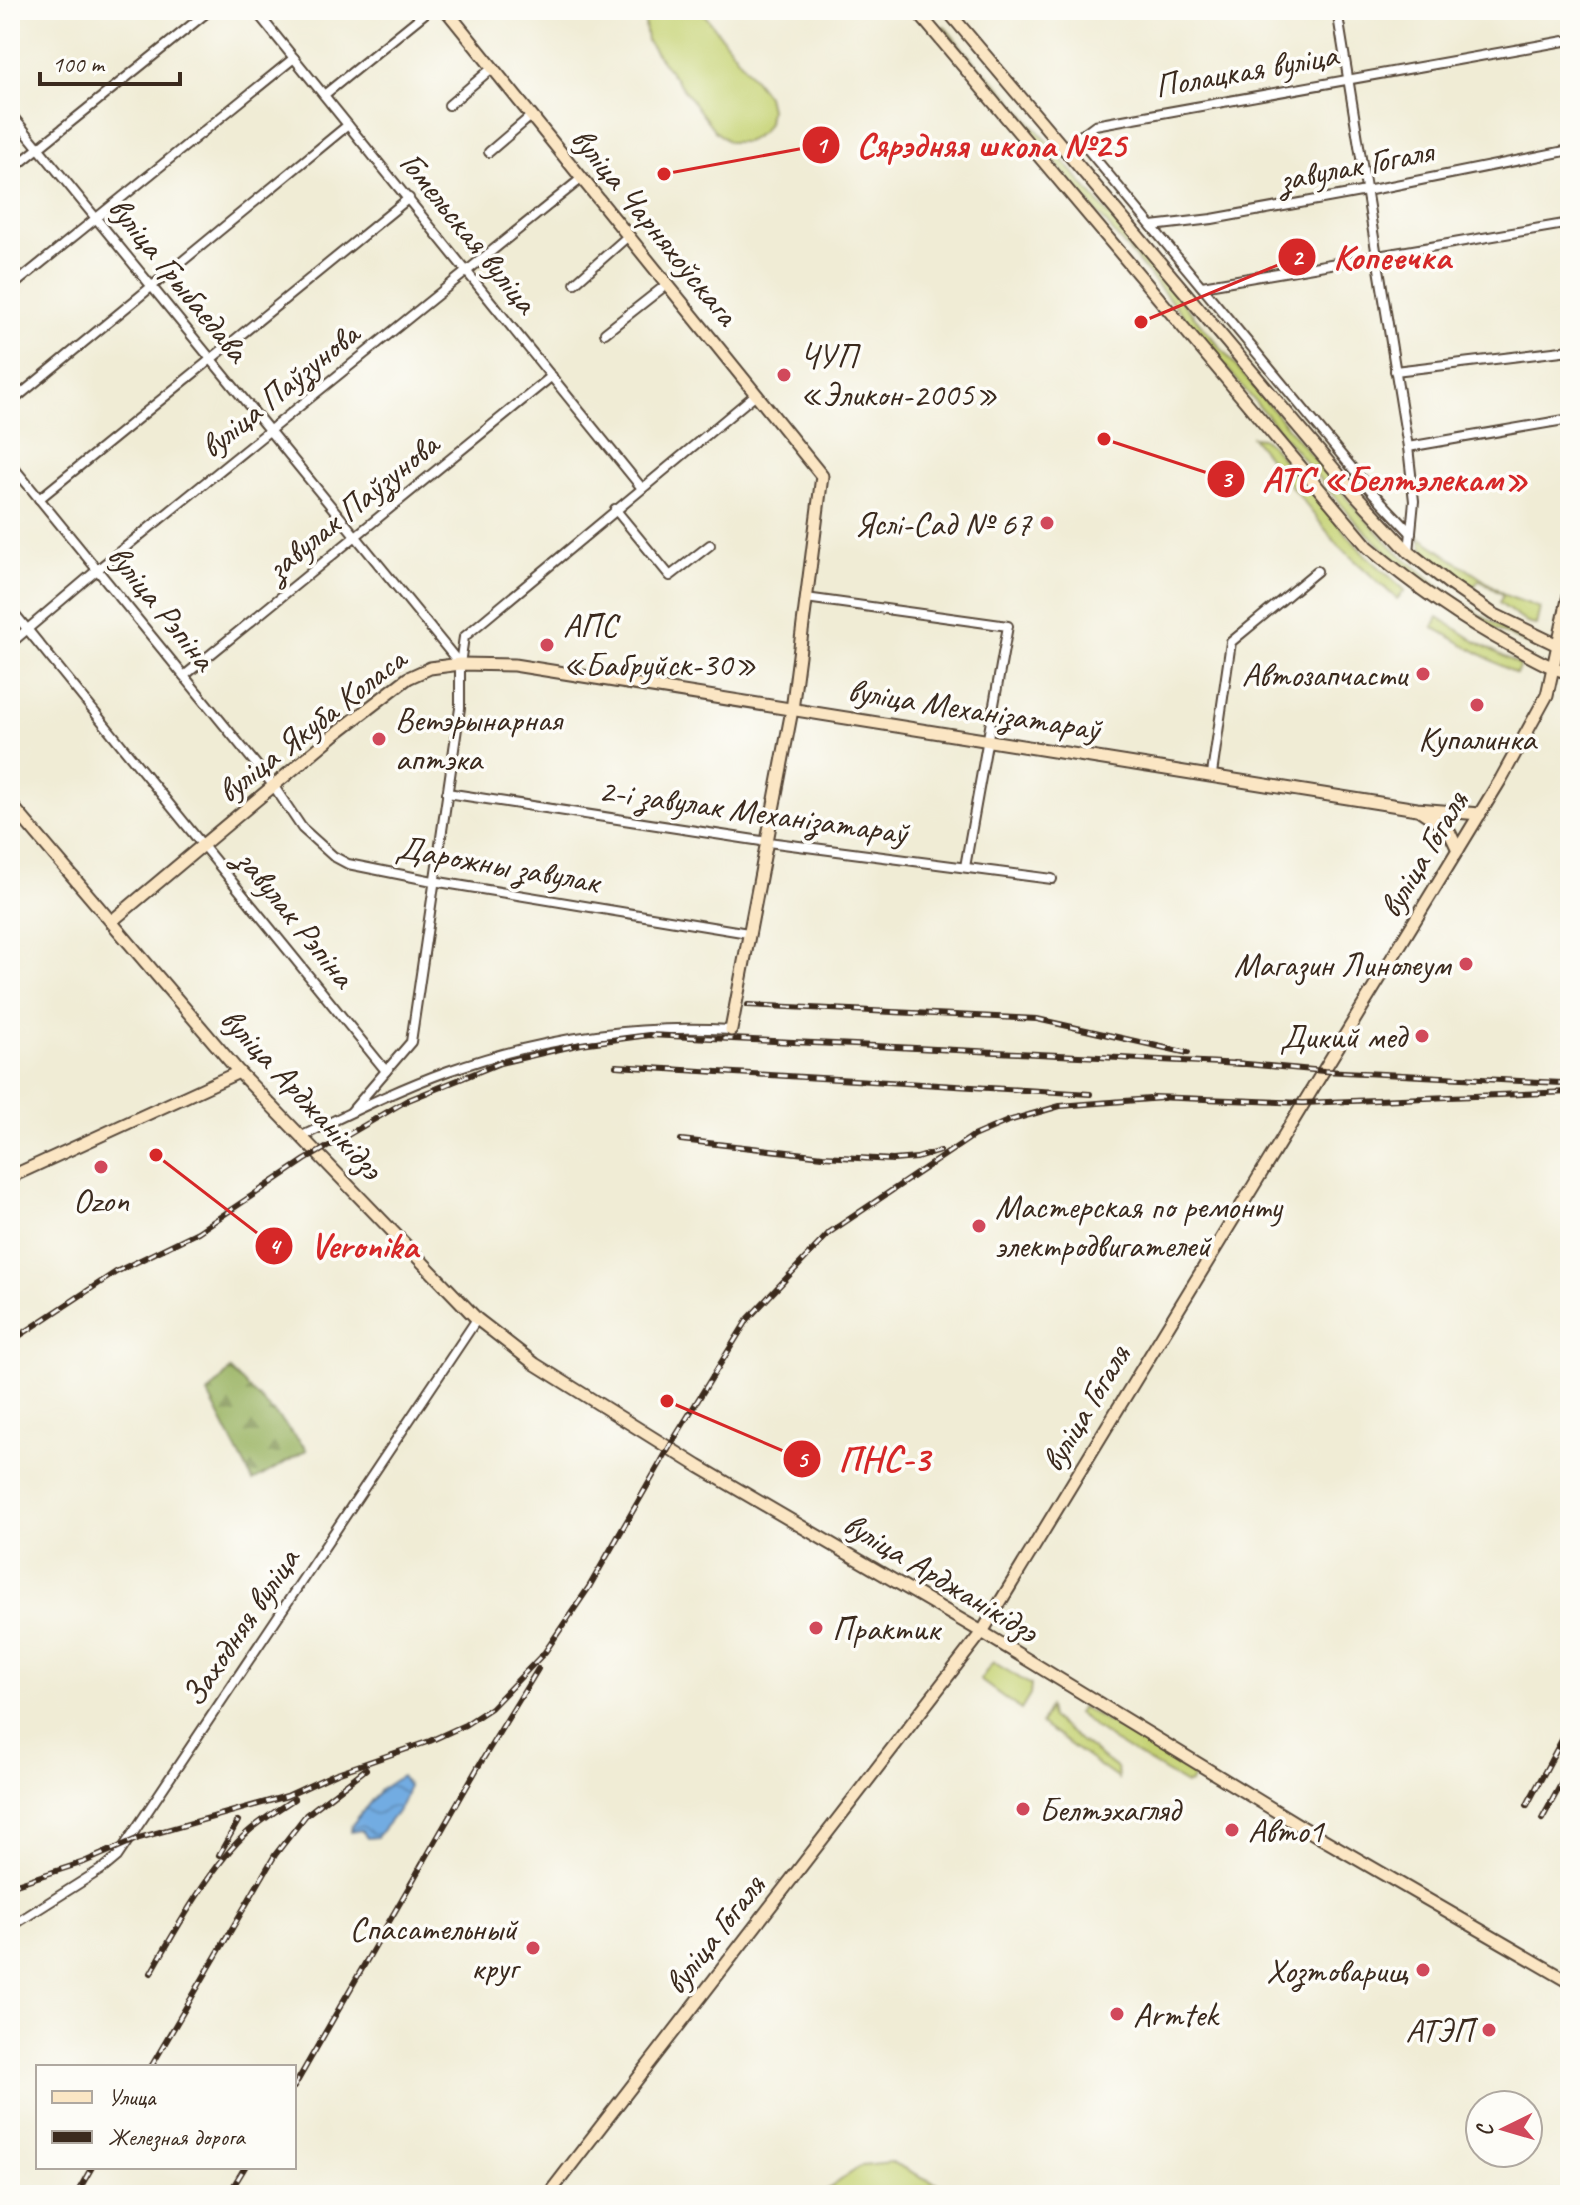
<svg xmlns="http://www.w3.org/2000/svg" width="1580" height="2205" font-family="Caveat,sans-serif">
<defs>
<pattern id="forest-firs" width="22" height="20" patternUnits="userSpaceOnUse" patternTransform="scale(2)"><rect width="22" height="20" fill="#9cb566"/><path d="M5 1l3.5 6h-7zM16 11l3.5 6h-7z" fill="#809353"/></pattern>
<pattern id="water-waves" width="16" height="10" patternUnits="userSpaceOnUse" patternTransform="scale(2)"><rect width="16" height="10" fill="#72ace2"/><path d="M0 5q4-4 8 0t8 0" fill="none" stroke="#5f8cb7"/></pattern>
</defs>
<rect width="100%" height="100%" fill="#fdfcf7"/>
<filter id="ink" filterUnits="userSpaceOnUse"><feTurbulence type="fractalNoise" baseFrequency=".0125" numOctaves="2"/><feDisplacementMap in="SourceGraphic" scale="16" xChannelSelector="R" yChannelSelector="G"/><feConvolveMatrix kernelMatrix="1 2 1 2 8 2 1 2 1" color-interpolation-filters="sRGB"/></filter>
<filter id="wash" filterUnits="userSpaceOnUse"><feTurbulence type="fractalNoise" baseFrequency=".006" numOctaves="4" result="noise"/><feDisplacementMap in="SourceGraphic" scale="32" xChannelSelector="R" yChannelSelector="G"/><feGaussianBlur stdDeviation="1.8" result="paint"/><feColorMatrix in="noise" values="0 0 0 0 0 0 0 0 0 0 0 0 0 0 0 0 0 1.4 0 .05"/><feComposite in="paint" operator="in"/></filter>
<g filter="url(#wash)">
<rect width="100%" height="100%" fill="#f0ecd5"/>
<g fill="#c6d375" stroke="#807e4a" stroke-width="2">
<polygon points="650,10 701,10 767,96 770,109 768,123 762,132 746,142 729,142 715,131 647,41 645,24"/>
<polygon points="944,26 975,63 1001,87 1359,512 1395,550 1435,583 1481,616 1542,648 1538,649 1479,622 1431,588 1389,554 1354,520 942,27"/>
<polygon points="1252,437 1262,438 1271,445 1363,553 1405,590 1397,599 1338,545"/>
<path d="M1420,537L1507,596L1540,608L1536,625L1527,623L1499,603L1503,595L1479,580L1474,587C1453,574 1423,564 1420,537Z"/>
<polygon points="1438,617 1478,643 1520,665 1516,674 1433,627"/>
<polygon points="993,1662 1031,1685 1030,1695 1021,1710 980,1680"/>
<polygon points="1049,1707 1051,1718 1117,1769 1118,1779 1041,1724"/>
<polygon points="1082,1707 1190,1771 1194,1776 1191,1783 1186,1784 1112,1740 1077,1713"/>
<polygon points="891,2162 949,2190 973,2195 807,2195 824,2192 862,2165"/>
</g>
<polygon fill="url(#forest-firs)" stroke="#6c7042" stroke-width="2" points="230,1370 282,1421 307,1450 253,1481 208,1394"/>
<path fill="url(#water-waves)" stroke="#566b80" stroke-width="2" d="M401,1776L408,1786C404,1809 390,1819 377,1837L367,1838L361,1830L351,1832V1826L380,1790Z"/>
</g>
<g filter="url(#ink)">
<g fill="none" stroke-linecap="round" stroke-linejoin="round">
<g stroke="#564739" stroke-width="12">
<g id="street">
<polyline points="255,10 641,487"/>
<polyline points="975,10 989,13 1007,10"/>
<polyline points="1337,10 1408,447 1414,501 1409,552"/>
<polyline points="324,95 429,10"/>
<polyline points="449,105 491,69"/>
<polyline points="10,113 460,664"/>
<polyline points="1079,139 1373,493 1411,533"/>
<polyline points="1063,149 1095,125 1570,40"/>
<polyline points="489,152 531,116"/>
<polyline points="10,171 210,10"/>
<polyline points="1152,226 1212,219 1366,191 1570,150"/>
<polyline points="575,283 627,237"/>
<polyline points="1202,286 1570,223"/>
<polyline points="10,288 294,58"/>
<polyline points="605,333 666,285"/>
<polyline points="1395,371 1570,350"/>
<polyline points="10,403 348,125"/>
<polyline points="1408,447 1570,419"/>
<polyline points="10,463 273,785 302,828 333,856 348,864 433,881 748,933"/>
<polyline points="39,499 409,198"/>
<polyline points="615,509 670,576 710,545"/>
<polyline points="806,598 1008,626 965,867"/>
<polyline points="10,608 386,1071 351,1112"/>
<polyline points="10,644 97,570 582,178"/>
<polyline points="184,676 552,376"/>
<polyline points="1212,774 1231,642 1317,571"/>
<polyline points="447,793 768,842 1052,879"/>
<polyline points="386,1071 411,1042 460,708 460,664 464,637 756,394"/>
<path d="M302,1136C350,1113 398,1089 448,1071C539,1039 635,1024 731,1030"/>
<polyline points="10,1927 105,1867 117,1857 477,1319"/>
</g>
</g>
<g stroke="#564739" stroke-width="15">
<g id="secondary">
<polyline points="446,10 822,476 792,710 731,1030"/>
<path d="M916,10L1368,547C1413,585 1461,619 1513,647C1532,657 1549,668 1570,673"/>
<polyline points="947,10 1356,495 1409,552 1451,585 1493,614 1570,651"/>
<polyline points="10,803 239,1072 477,1319 535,1364 698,1466 982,1632 1302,1827 1570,1982"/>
<polyline points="1421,811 1448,829 1458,850"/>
<polyline points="112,921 334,735 408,678 430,668 460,664 514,665 1417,809 1480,814"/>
<polyline points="10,1177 239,1072"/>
<polyline points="548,2195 982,1632 1501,779 1547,695 1570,590"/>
</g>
</g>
<use href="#street" stroke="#fff" stroke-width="8"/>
<use href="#secondary" stroke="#fbe6c4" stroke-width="11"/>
<g stroke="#3b2a1e" stroke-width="6">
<g id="rail">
<polyline points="748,1005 1037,1019 1188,1053"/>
<polyline points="1235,1063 1324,1071 1562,1083"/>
<polyline points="616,1066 1090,1094"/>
<polyline points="1154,1097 1303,1103 1570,1092"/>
<polyline points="681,1140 823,1156 893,1160 917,1158 940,1151"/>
<polyline points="10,1342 116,1272 198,1232 305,1160 406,1101 500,1063 581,1044 649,1035 1243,1064"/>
<polyline points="1527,1805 1570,1725"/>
<polyline points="1542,1819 1570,1768"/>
<polyline points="219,1855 238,1821"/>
<polyline points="10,1886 84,1862 139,1838 287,1796 337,1773 430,1741 465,1725 491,1708 545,1652 589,1587 677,1434 748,1319 830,1232 973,1136 1008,1121 1060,1106 1163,1098"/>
<path d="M151,1973C175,1931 213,1862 249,1831C263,1819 279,1809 294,1799"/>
<polyline points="151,2067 275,1855 306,1815 366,1769"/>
<polyline points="294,2087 478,1767 538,1669"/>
<polyline points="76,2195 92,2167"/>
<polyline points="228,2195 245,2167"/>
</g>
</g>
<use href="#rail" stroke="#fdfcf7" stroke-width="3" stroke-dasharray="9" stroke-linecap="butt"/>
</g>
</g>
<g fill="#d1495b" stroke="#fdfcf7" stroke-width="3">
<circle cx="784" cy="375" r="8"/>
<circle cx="1047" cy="523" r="8"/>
<circle cx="547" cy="645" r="8"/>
<circle cx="1423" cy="674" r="8"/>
<circle cx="1477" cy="705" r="8"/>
<circle cx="379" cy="739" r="8"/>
<circle cx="1466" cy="964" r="8"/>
<circle cx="1422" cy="1036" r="8"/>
<circle cx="101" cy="1167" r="8"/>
<circle cx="979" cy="1226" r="8"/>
<circle cx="816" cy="1628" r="8"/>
<circle cx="1023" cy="1809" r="8"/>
<circle cx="1232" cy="1830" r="8"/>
<circle cx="533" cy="1948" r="8"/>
<circle cx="1423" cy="1970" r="8"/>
<circle cx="1117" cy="2014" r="8"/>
<circle cx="1489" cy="2030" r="8"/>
</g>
<g text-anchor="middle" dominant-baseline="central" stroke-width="7" stroke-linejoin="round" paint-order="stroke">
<g font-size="34" fill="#3b2a1e" stroke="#fdfcf7">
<text transform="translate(1246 70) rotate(-10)">Полацкая вуліца</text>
<text transform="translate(1356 165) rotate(-11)">завулак Гогаля</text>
<text transform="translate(655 226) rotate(51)">вуліца Чарняхоўскага</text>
<text transform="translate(469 232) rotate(51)">Гомельская вуліца</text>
<text transform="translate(179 279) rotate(51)">вуліца Грыбаедава</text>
<text transform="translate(279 390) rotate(-39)">вуліца Паўзунова</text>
<text transform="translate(352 506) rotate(-39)">завулак Паўзунова</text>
<text transform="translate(162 607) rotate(51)">вуліца Рэпіна</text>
<text transform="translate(974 709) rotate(9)">вуліца Механізатараў</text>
<text transform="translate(311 725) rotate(-38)">вуліца Якуба Коласа</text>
<text transform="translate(753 811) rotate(8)">2-і завулак Механізатараў</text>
<text transform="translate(1423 854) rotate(-59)">вуліца Гогаля</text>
<text transform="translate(498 864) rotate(10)">Дарожны завулак</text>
<text transform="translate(296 918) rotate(51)">завулак Рэпіна</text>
<text transform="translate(302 1093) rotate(47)">вуліца Арджанікідзэ</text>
<text transform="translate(1085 1408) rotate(-59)">вуліца Гогаля</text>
<text transform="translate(941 1577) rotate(31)">вуліца Арджанікідзэ</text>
<text transform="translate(240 1627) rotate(-56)">Заходняя вуліца</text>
<text transform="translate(714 1934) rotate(-52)">вуліца Гогаля</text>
</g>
<g font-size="34" fill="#3b2a1e" stroke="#fdfcf7" text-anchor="start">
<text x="800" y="355">ЧУП<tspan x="800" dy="39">«Эликон-2005»</tspan></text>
<text x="1031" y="523" text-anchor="end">Яслі-Сад № 67</text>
<text x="563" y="625">АПС<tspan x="563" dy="39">«Бабруйск-30»</tspan></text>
<text x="1407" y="674" text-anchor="end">Автозапчасти</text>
<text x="395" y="719">Ветэрынарная<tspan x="395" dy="39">аптэка</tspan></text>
<text x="1477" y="738" text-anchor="middle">Купалинка</text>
<text x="1450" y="964" text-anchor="end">Магазин Линолеум</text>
<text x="1406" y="1036" text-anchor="end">Дикий мед</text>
<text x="101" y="1200" text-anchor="middle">Ozon</text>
<text x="995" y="1206">Мастерская по ремонту<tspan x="995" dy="39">электродвигателей</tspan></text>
<text x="832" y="1628">Практик</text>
<text x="1039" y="1809">Белтэхагляд</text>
<text x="1248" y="1830">Авто1</text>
<text x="517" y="1928" text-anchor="end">Спасательный<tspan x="517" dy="39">круг</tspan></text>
<text x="1407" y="1970" text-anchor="end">Хозтоварищ</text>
<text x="1133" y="2014">Armtek</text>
<text x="1473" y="2030" text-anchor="end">АТЭП</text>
</g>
</g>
<path fill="none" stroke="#d62828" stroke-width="3" d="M664 174L821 145M1141 322L1297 257M1104 439L1226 479M156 1155L274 1246M667 1401L802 1459"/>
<g fill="#d62828" stroke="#fdfcf7" stroke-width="3">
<circle cx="664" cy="174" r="8"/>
<circle cx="1141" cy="322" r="8"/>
<circle cx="1104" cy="439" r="8"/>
<circle cx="156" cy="1155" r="8"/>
<circle cx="667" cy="1401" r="8"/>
<circle cx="821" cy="145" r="20"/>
<circle cx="1297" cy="257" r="20"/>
<circle cx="1226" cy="479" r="20"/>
<circle cx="274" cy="1246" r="20"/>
<circle cx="802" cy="1459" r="20"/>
</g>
<g font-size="24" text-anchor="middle" font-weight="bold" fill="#fff">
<text x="821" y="153">1</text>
<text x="1297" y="265">2</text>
<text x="1226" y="487">3</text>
<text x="274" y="1254">4</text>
<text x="802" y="1467">5</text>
</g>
<g font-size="36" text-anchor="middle" font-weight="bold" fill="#d62828" stroke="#fdfcf7" stroke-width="7" stroke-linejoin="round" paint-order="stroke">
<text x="991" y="157">Сярэдняя школа №25</text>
<text x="1392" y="269">Копеечка</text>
<text x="1395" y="491">АТС «Белтэлекам»</text>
<text x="364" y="1258">Veronika</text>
<text x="884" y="1471">ПНС-3</text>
</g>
<rect width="1580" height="2205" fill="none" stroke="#fdfcf7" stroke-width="40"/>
<rect x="36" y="2065" width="260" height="104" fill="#fdfcf7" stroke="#afa8a0" stroke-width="2"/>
<rect x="52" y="2091" width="40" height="12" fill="#fbe6c4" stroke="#afa8a0" stroke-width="2"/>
<text x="108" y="2105" font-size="24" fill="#3b2a1e">Улица</text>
<rect x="52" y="2131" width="40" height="12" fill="#3b2a1e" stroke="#afa8a0" stroke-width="2"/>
<text x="108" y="2145" font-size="24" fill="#3b2a1e">Железная дорога</text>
<g transform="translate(1504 2129) rotate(265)"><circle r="38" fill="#fdfcf7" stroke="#afa8a0" stroke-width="2"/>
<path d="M0-6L14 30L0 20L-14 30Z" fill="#d1495b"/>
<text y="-12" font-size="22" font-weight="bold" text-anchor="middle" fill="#3b2a1e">С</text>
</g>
<path d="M40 72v12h140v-12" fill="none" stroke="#3b2a1e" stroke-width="4"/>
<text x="52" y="72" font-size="24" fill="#3b2a1e" stroke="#fdfcf7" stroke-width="6" paint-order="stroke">100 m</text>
</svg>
